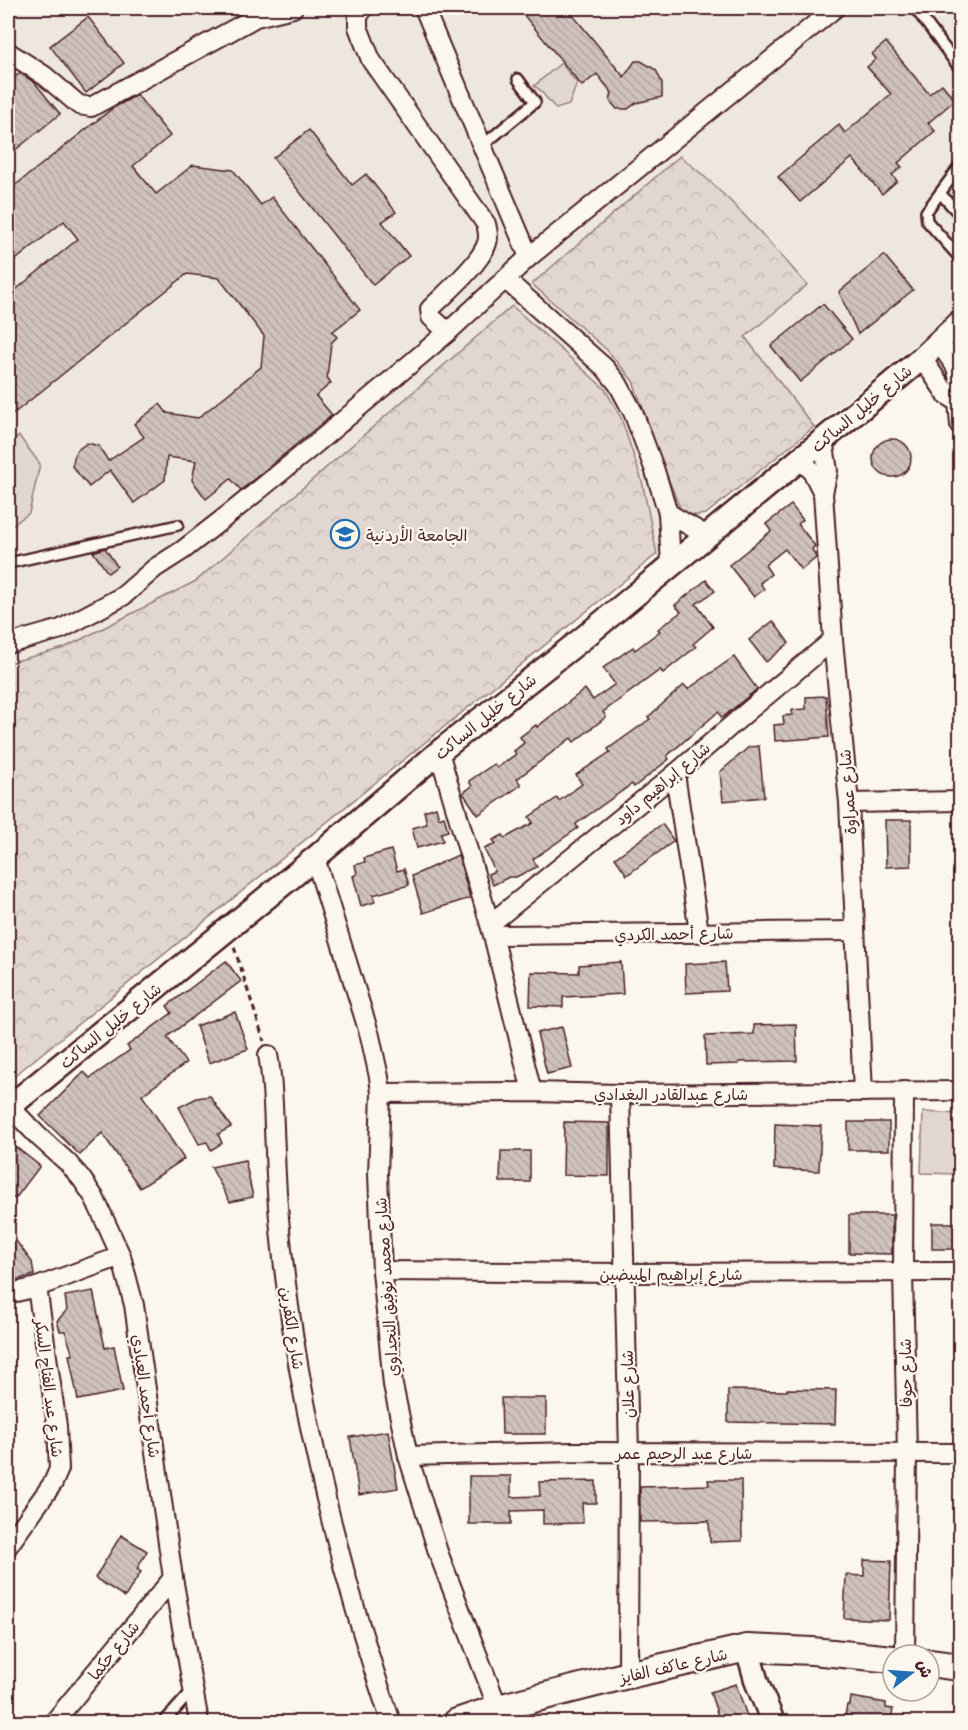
<svg xmlns="http://www.w3.org/2000/svg" width="968" height="1730" font-family="Mali,'Playpen Sans Arabic',sans-serif">
<defs>
<pattern id="forest-crowns" width="20" height="18" patternUnits="userSpaceOnUse" patternTransform="scale(1.5)"><rect width="20" height="18" fill="#e2d7d0"/><path d="M2 6a3 3 0 1 1 6 0M12 15a3 3 0 1 1 6 0" fill="none" stroke="#c3b8b3"/></pattern>
<pattern id="building-back-hatch" width="6" height="6" patternUnits="userSpaceOnUse" patternTransform="scale(1.5)"><rect width="6" height="6" fill="#cfc2bc"/><path d="M-1 5l2 2M0 0l6 6M5-1l2 2" fill="none" stroke="#b3a6a2"/></pattern>
</defs>
<rect width="100%" height="100%" fill="#fbf7ec"/>
<filter id="ink" filterUnits="userSpaceOnUse"><feTurbulence type="fractalNoise" baseFrequency=".0167" numOctaves="2"/><feDisplacementMap in="SourceGraphic" scale="12" xChannelSelector="R" yChannelSelector="G"/><feConvolveMatrix kernelMatrix="1 2 1 2 8 2 1 2 1" color-interpolation-filters="sRGB"/></filter>
<g filter="url(#ink)">
<polygon fill="#eee7de" points="8,8 960,8 960,308 8,1081"/>
<g fill="#e2d7d0" stroke="#967b7e" stroke-width="1.5">
<polygon points="561,63 577,83 569,105 556,109 539,89 534,86"/>
<polygon points="19,436 40,464 29,513 11,526 8,522 8,444"/>
<polygon points="923,1112 960,1114 960,1174 921,1173"/>
</g>
<g fill="url(#forest-crowns)" stroke="#967b7e" stroke-width="1.5">
<path d="M680,156C728,194 767,239 807,285L745,337L814,427L706,514L688,516L680,508L666,473L633,381L607,350L532,284Z"/>
<polygon points="512,306 605,389 621,418 642,481 657,554 8,1081 8,663 64,648 196,581"/>
</g>
<g fill="url(#building-back-hatch)" stroke="#4a1f2b" stroke-width="1.5">
<polygon points="518,8 567,8 624,77 635,61 641,61 656,70 662,83 662,97 636,103 628,109 617,109 610,101 612,93 597,74 582,86"/>
<polygon points="88,17 124,63 86,93 50,46"/>
<polygon points="886,42 929,94 942,84 955,100 928,123 935,131 898,163 902,167 892,175 897,181 882,194 852,158 800,202 778,177 839,125 845,133 891,94 867,67 876,59 872,54"/>
<polygon points="20,73 35,83 60,114 8,156 8,83"/>
<polygon points="137,95 170,136 133,166 156,194 193,165 233,170 261,205 272,197 360,310 332,332 337,337 331,343 327,377 331,383 316,396 332,415 241,490 231,479 206,499 192,480 196,461 167,457 165,480 134,503 110,470 89,487 72,466 76,451 87,443 99,446 108,461 144,437 134,424 160,404 167,413 198,418 261,367 264,336 219,278 187,274 8,418 8,296 78,239 64,221 8,266 8,191 113,108"/>
<polygon points="309,130 352,185 366,174 396,212 382,222 409,256 373,285 273,158"/>
<polygon points="884,255 913,290 858,334 839,292"/>
<polygon points="823,304 852,339 800,382 771,346"/>
<circle cx="892" cy="458" r="19"/>
<polygon points="791,505 803,520 798,524 815,546 812,549 816,558 801,570 785,549 765,565 771,574 760,583 764,589 754,597 729,565 771,531 766,524"/>
<polygon points="105,548 117,566 108,573 93,552"/>
<polygon points="706,580 715,591 696,604 713,627 693,644 696,647 663,673 660,670 603,712 606,717 574,742 571,738 517,779 521,785 478,815 463,793 472,786 469,781 494,764 497,768 516,754 514,751 524,743 520,737 536,725 537,727 585,689 593,700 615,684 603,668 633,647 635,650 660,631 658,629 681,612 675,605"/>
<polygon points="773,621 789,643 766,662 749,640"/>
<polygon points="734,657 757,689 722,718 718,712 667,756 669,759 634,787 632,784 576,824 578,828 533,859 537,867 516,877 509,877 493,885 488,874 495,871 484,849 496,844 493,840 503,835 505,838 533,823 529,817 557,798 559,801 582,784 576,775 610,752 608,749 650,719 648,717 684,685 688,689"/>
<polygon points="826,696 829,737 775,741 774,725 784,724 783,716 792,715 792,710 806,709 806,697"/>
<polygon points="759,746 764,797 723,801 720,772 749,747"/>
<polygon points="436,807 439,818 444,816 448,831 441,833 443,841 417,848 412,828 427,824 424,811"/>
<polygon points="885,820 911,820 911,866 886,867"/>
<polygon points="662,824 674,841 627,875 615,858"/>
<polygon points="391,850 397,871 404,869 409,885 373,895 375,902 361,906 353,876 357,874 355,865 365,862 364,858"/>
<polygon points="458,855 470,898 423,913 412,876"/>
<polygon points="226,961 241,981 167,1037 186,1063 142,1095 184,1159 140,1188 102,1133 80,1155 40,1116 84,1072 90,1078 130,1050 127,1046 172,1013 167,1006"/>
<polygon points="621,962 623,994 563,997 563,1007 530,1006 531,972 579,973 579,965"/>
<polygon points="725,962 727,991 686,993 685,964"/>
<polygon points="235,1012 248,1049 209,1063 196,1026"/>
<polygon points="796,1024 797,1061 739,1062 739,1064 706,1065 705,1036 754,1034 754,1025"/>
<polygon points="562,1027 572,1068 547,1074 537,1033"/>
<polygon points="210,1096 231,1127 218,1134 222,1143 211,1150 207,1142 199,1144 179,1107 197,1098"/>
<polygon points="564,1122 609,1123 609,1176 563,1175"/>
<rect x="848" y="1122" width="41" height="28"/>
<polygon points="775,1124 821,1126 819,1171 774,1169"/>
<polygon points="8,1141 40,1166 15,1199 8,1194"/>
<polygon points="501,1151 530,1151 530,1182 500,1182"/>
<polygon points="245,1160 253,1197 230,1202 211,1167"/>
<polygon points="849,1215 892,1215 892,1254 849,1253"/>
<rect x="932" y="1223" width="28" height="26"/>
<polygon points="16,1241 32,1262 34,1275 8,1282 8,1244"/>
<polygon points="93,1291 105,1348 114,1346 123,1391 78,1400 69,1355 73,1355 65,1331 60,1331 57,1321 67,1310 65,1296"/>
<polygon points="787,1389 836,1390 835,1424 728,1422 728,1390 787,1391"/>
<polygon points="501,1398 546,1398 546,1434 502,1434"/>
<polygon points="388,1431 398,1488 359,1495 350,1437"/>
<polygon points="469,1476 511,1476 511,1497 540,1496 539,1482 596,1481 596,1503 582,1503 583,1523 543,1524 543,1510 511,1511 511,1524 469,1524"/>
<polygon points="708,1480 741,1480 742,1541 710,1542 709,1521 640,1522 640,1487 709,1485"/>
<polygon points="121,1535 147,1551 137,1569 141,1572 125,1597 95,1578"/>
<polygon points="864,1560 891,1561 889,1620 844,1618 846,1575 864,1576"/>
<polygon points="736,1684 749,1722 720,1722 710,1692"/>
<polygon points="851,1697 886,1703 886,1708 893,1709 891,1722 844,1722 847,1705 850,1705"/>
</g>
<g fill="none" stroke-linecap="round" stroke-linejoin="round">
<g stroke="#4a1f2b" stroke-width="14">
<g id="service">
<polyline points="915,8 958,66"/>
<polyline points="482,146 535,102 518,79"/>
<polyline points="960,166 926,212 927,221 960,258"/>
<polyline points="940,193 960,215"/>
<polyline points="9,563 178,525"/>
<polyline points="164,1722 192,1691"/>
</g>
</g>
<g stroke="#4a1f2b" stroke-width="22">
<g id="minor">
<path d="M364,8L358,16V27L371,60L486,224C488,231 489,237 487,243C481,263 445,294 430,309L431,317L448,332"/>
<polyline points="424,8 529,257"/>
<polyline points="8,52 45,76 79,105 91,107 247,22 256,17 293,8"/>
<polyline points="506,280 605,368 618,384 633,412 654,468 668,513 671,565"/>
<polyline points="939,343 956,367 960,384"/>
<polyline points="922,358 947,395 958,402"/>
<polyline points="960,391 958,402 960,425"/>
<polyline points="800,459 812,471 823,493 833,640 849,803 863,1092"/>
<polyline points="823,493 828,471 823,440"/>
<polyline points="668,513 707,536"/>
<polyline points="8,644 61,629 123,596 155,568 183,550 228,515 313,446 448,332 529,257 835,8"/>
<polyline points="439,752 493,935 532,1092"/>
<polyline points="675,774 699,932"/>
<polyline points="849,803 960,801"/>
<polyline points="315,858 370,1036 379,1077 381,1093 378,1174 382,1271 393,1385 408,1456 438,1552 498,1708"/>
<polyline points="490,924 675,774 748,711 833,640"/>
<polyline points="493,935 855,931"/>
<path d="M268,1055C274,1086 273,1117 275,1150C276,1192 280,1234 285,1276C304,1429 342,1578 391,1722"/>
<polyline points="904,1091 903,1272 907,1453 905,1655"/>
<polyline points="381,1093 532,1092 620,1094 960,1091"/>
<polyline points="620,1094 629,1453 628,1675"/>
<polyline points="10,1107 38,1136 67,1162 81,1178 94,1197 121,1256 134,1305 173,1578 199,1722"/>
<polyline points="382,1271 624,1273 960,1272"/>
<polyline points="8,1294 37,1287 121,1256"/>
<polyline points="408,1456 573,1452 960,1453"/>
<polyline points="8,1546 53,1483 59,1469 57,1426 37,1287"/>
<polyline points="54,1722 173,1578"/>
</g>
</g>
<g stroke="#4a1f2b" stroke-width="27">
<g id="tertiary">
<polyline points="8,1108 315,858 439,752 582,639 800,459 922,358 960,322"/>
<polyline points="747,1648 757,1683 773,1722"/>
</g>
</g>
<g stroke="#4a1f2b" stroke-width="30">
<g id="secondary">
<polyline points="929,1663 960,1667"/>
<polyline points="457,1722 498,1708 628,1675 747,1648 812,1651 893,1659"/>
</g>
</g>
<polyline stroke="#4a1f2b" stroke-width="3" stroke-dasharray="6 4.5" stroke-linecap="butt" points="234,947 264,1041"/>
<use href="#service" stroke="#fbf7ec" stroke-width="9"/>
<use href="#minor" stroke="#fbf7ec" stroke-width="18"/>
<use href="#tertiary" stroke="#fbf7ec" stroke-width="22"/>
<use href="#secondary" stroke="#fbf7ec" stroke-width="26"/>
</g>
</g>
<defs>
<g id="university-ring" transform="scale(1.5)"><circle r="9.5" fill="#fbf7ec" stroke="#1f6fb2" stroke-width="1.5"/><path d="M0-5L7-2L0 1L-7-2ZM-4 1L0 2.5L4 1V4Q0 6-4 4Z" fill="#1f6fb2"/></g>
</defs>
<g fill-rule="evenodd">
<use href="#university-ring" x="345" y="534"/>
</g>
<g text-anchor="middle" dominant-baseline="central" stroke-width="4.5" stroke-linejoin="round" paint-order="stroke">
<g font-size="16" fill="#4a1f2b" stroke="#fbf7ec">
<text transform="translate(861 408) rotate(-40)">شارع خليل الساكت</text>
<text transform="translate(485 716) rotate(-39)">شارع خليل الساكت</text>
<text transform="translate(662 783) rotate(-40)">شارع إبراهيم داود</text>
<text transform="translate(847 792) rotate(-94)">شارع عمراوة</text>
<text transform="translate(674 933) rotate(-1)">شارع أحمد الكردي</text>
<text transform="translate(110 1025) rotate(-39)">شارع خليل الساكت</text>
<text x="671" y="1093">شارع عبدالقادر البغدادي</text>
<text x="671" y="1273">شارع إبراهيم المبيضين</text>
<text transform="translate(386 1287) rotate(-94)">شارع محمد توفيق النجداوي</text>
<text transform="translate(293 1328) rotate(81)">شارع الكفرين</text>
<text transform="translate(905 1373) rotate(-91)">شارع حوفا</text>
<text transform="translate(627 1384) rotate(-91)">شارع علان</text>
<text transform="translate(50 1388) rotate(83)">شارع عبد الفتاح السكر</text>
<text transform="translate(147 1396) rotate(82)">شارع أحمد العبادي</text>
<text x="684" y="1452">شارع عبد الرحيم عمر</text>
<text transform="translate(113 1650) rotate(-51)">شارع حكما</text>
<text transform="translate(673 1665) rotate(-13)">شارع عاكف الفايز</text>
</g>
<g font-size="16" fill="#4a1f2b" stroke="#fbf7ec" text-anchor="start">
<text x="366" y="534">الجامعة الأردنية</text>
</g>
</g>
<rect width="968" height="1730" fill="none" stroke="#fbf7ec" stroke-width="30"/>
<rect x="15" y="15" width="938" height="1700" fill="none" stroke="#4a1f2b" stroke-width="2" filter="url(#ink)"/>
<g transform="translate(911 1673) rotate(73)"><circle r="28" fill="#fbf7ec" stroke="#b4a19f" stroke-width="1.5"/>
<path d="M0-4.5L10 22L0 15L-10 22Z" fill="#1f6fb2"/>
<text y="-9" font-size="16" font-weight="bold" text-anchor="middle" fill="#4a1f2b">ش</text>
</g>
</svg>
